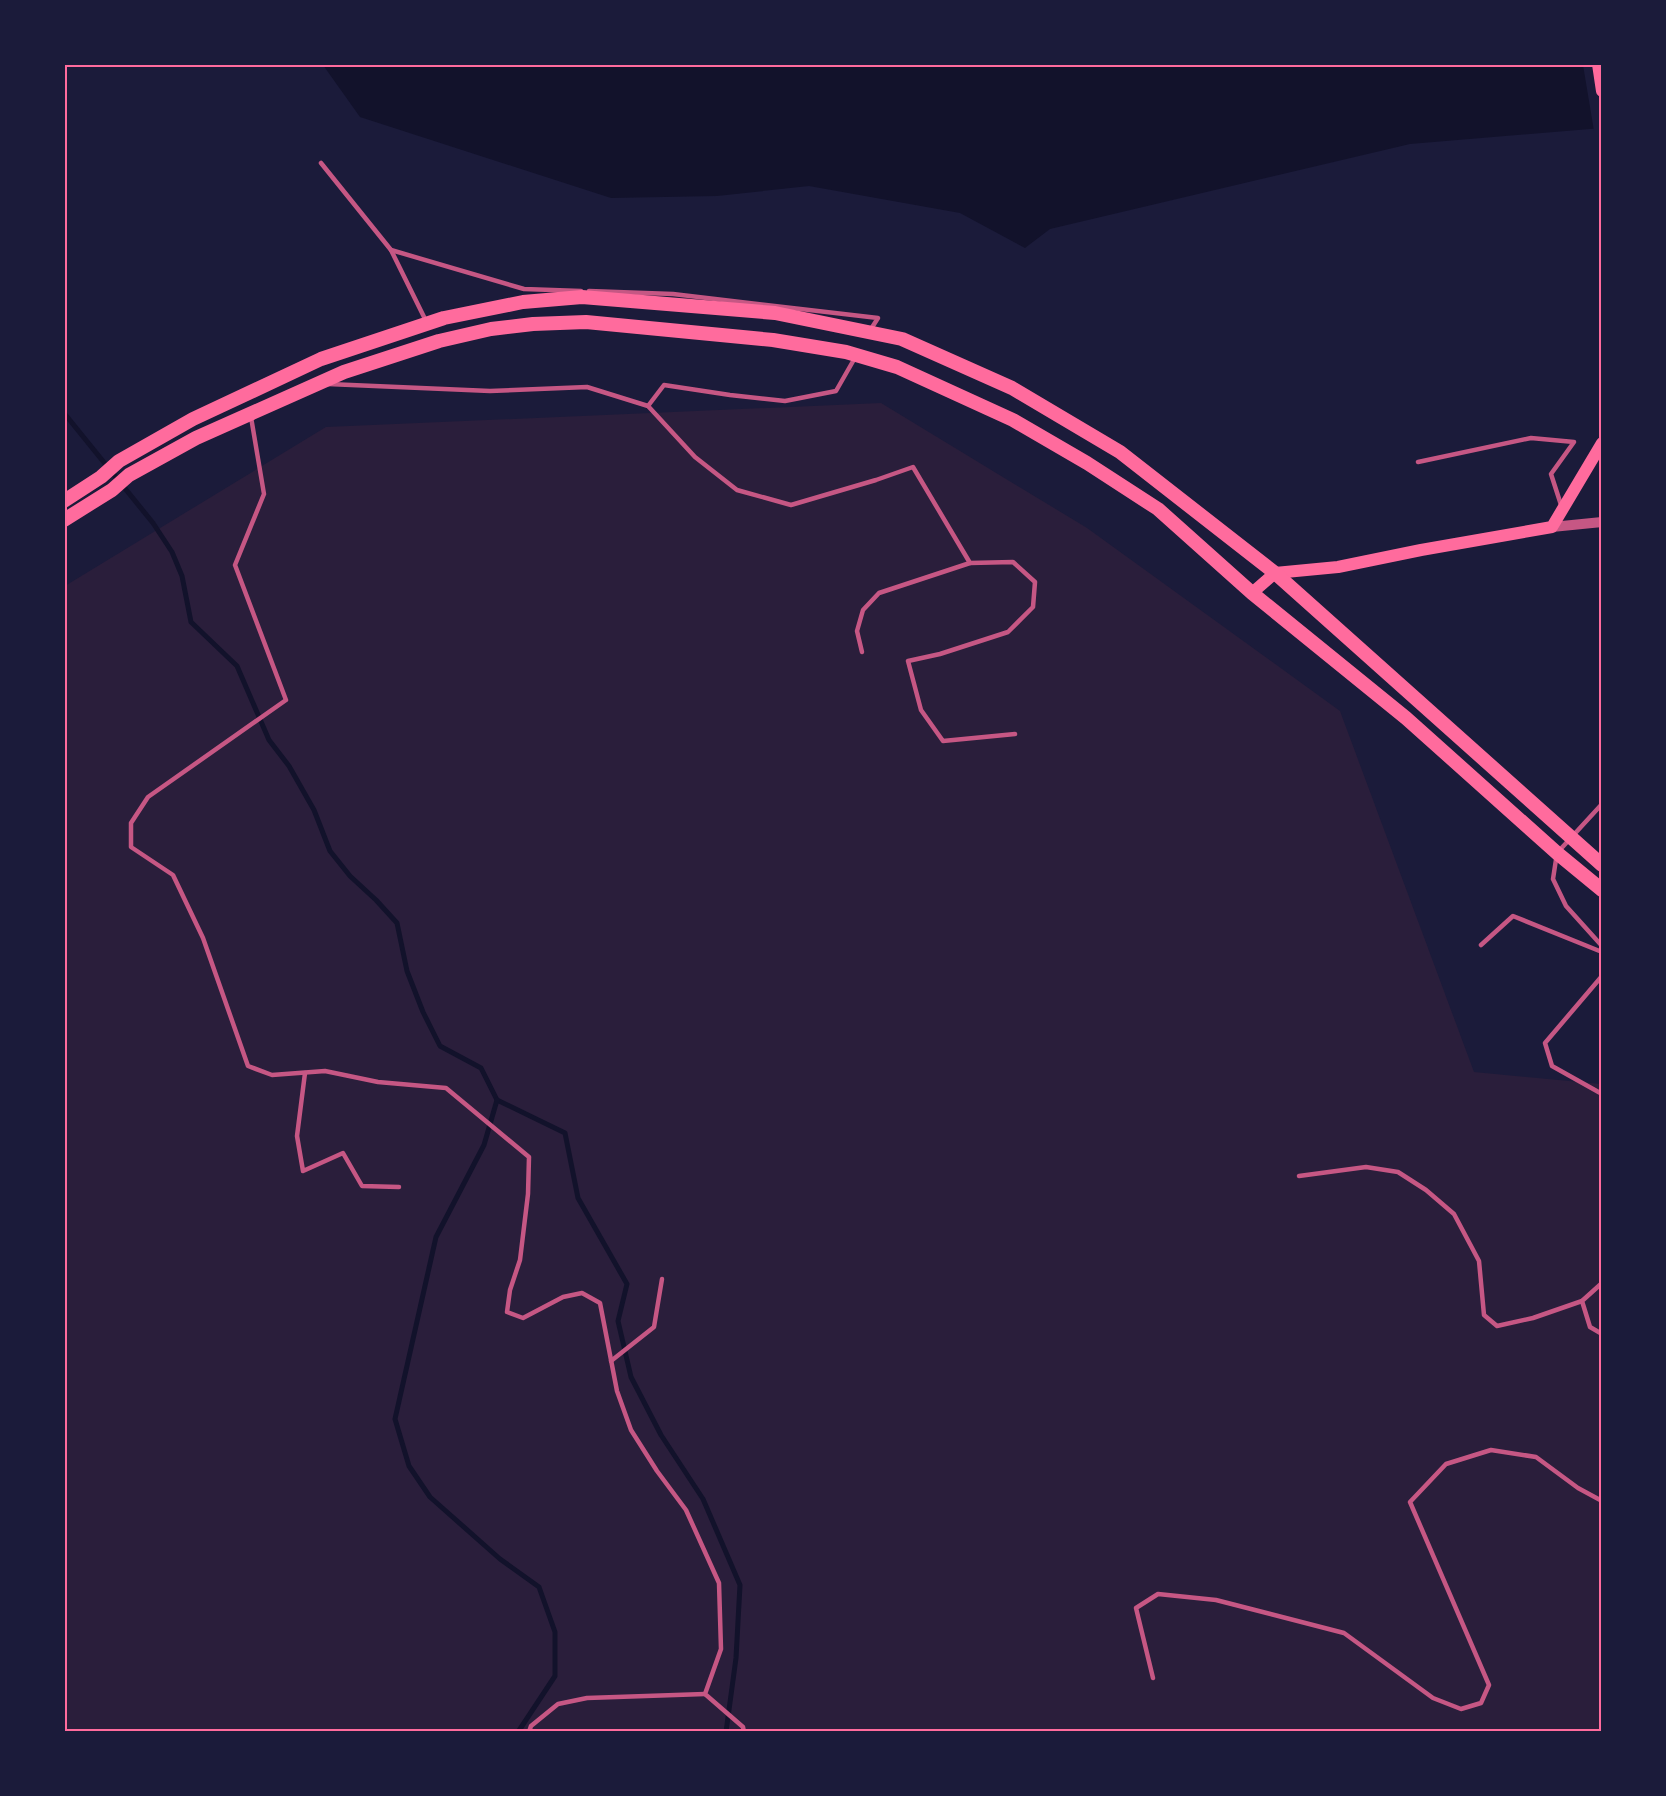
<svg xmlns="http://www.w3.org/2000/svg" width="1666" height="1796" font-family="Manrope,sans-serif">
<rect width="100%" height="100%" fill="#1b1b3a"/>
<polygon fill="#2a1e3b" points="881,403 1087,528 1340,711 1474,1072 1601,1084 1601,1731 65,1732 65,586 326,427"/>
<polygon fill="#12122b" points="323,65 1601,65 1602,128 1410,144 1050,229 1025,248 960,213 809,186 717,196 611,198 360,117"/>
<polygon fill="#1b1b3a" points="1583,65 1601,65 1602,131 1594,131"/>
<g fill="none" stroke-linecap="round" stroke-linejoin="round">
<g stroke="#12122b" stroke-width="5">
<polyline points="64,413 153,523 172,552 182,576 191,622 237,666 269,740 289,766 314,810 330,851 350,876 376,900 397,923 407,971 423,1012 440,1046 481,1068 497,1100 565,1133 578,1198 627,1284 618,1321 631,1377 661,1435 703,1499 740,1585 736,1658 726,1732"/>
<polyline points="497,1100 484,1145 436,1237 395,1419 409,1466 430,1497 500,1559 539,1587 555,1632 555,1676 518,1732"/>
</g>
<g stroke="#c65784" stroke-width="4.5">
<polyline points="321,163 391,250 426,321"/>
<polyline points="391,250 524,289 581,291"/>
<polyline points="589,291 673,294 878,318 871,329"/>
<polyline points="328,384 490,391 587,387 648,406 695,457 737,490 791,505 876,480 913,467 970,563 1013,562 1035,582 1033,607 1008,632 940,654 908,661 921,710 943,741 1015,734"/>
<polyline points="648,406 664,385 730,395 785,401 836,391 856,356"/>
<polyline points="251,417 264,494 235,565 286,700 148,797 131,823 131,847 173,875 203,938 248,1066 272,1075 325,1071 378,1082 446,1088 529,1157 528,1194 520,1260 510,1290 507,1312 523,1318 563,1297 582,1293 600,1303 617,1391 631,1430 657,1471 686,1510 719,1583 721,1649 705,1694 743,1727 744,1732"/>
<polyline points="1418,462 1531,438 1574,442 1551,474 1562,508"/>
<polyline points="862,652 857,631 863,610 879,593 970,563"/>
<polyline points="1602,804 1557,853 1553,879 1566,906 1602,946"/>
<polyline points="1481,945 1513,916 1602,952"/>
<polyline points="1602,976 1545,1043 1552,1066 1602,1094"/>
<polyline points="305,1073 297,1136 303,1171 343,1153 362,1186 399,1187"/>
<polyline points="1299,1176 1366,1167 1398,1172 1426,1190 1454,1214 1479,1261 1484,1315 1497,1326 1533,1318 1582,1301"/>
<polyline points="1602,1283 1582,1301 1590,1327 1602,1334"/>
<polyline points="611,1361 654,1327 662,1279"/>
<polyline points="1153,1678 1136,1608 1158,1594 1216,1600 1344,1633 1433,1698 1461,1709 1481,1703 1489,1685 1410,1502 1446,1464 1491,1450 1536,1457 1578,1488 1602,1501"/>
<polyline points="529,1732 531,1726 558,1704 587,1698 705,1694"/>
</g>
<polyline stroke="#c65784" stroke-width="10" points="1552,527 1602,522"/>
<g stroke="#ff6b9d" stroke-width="12">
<polyline points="1598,64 1602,91"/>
<polyline points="1252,593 1275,573 1338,567 1421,550 1552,527 1602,443"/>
</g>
<g stroke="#ff6b9d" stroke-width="14">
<polyline points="64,501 101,477 119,461 193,419 321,359 444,318 523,302 582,297 775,313 902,339 1012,388 1120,452 1275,573 1602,865"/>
<polyline points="64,520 112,490 129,475 196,438 344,372 439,341 491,329 533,324 586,322 773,340 846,352 897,367 1013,420 1087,463 1158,509 1252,593 1406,718 1557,853 1602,890"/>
</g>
</g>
<rect width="1666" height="1796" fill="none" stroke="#1b1b3a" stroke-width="132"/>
<rect x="66" y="66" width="1534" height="1664" fill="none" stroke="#ff6b9d" stroke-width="2"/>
</svg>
